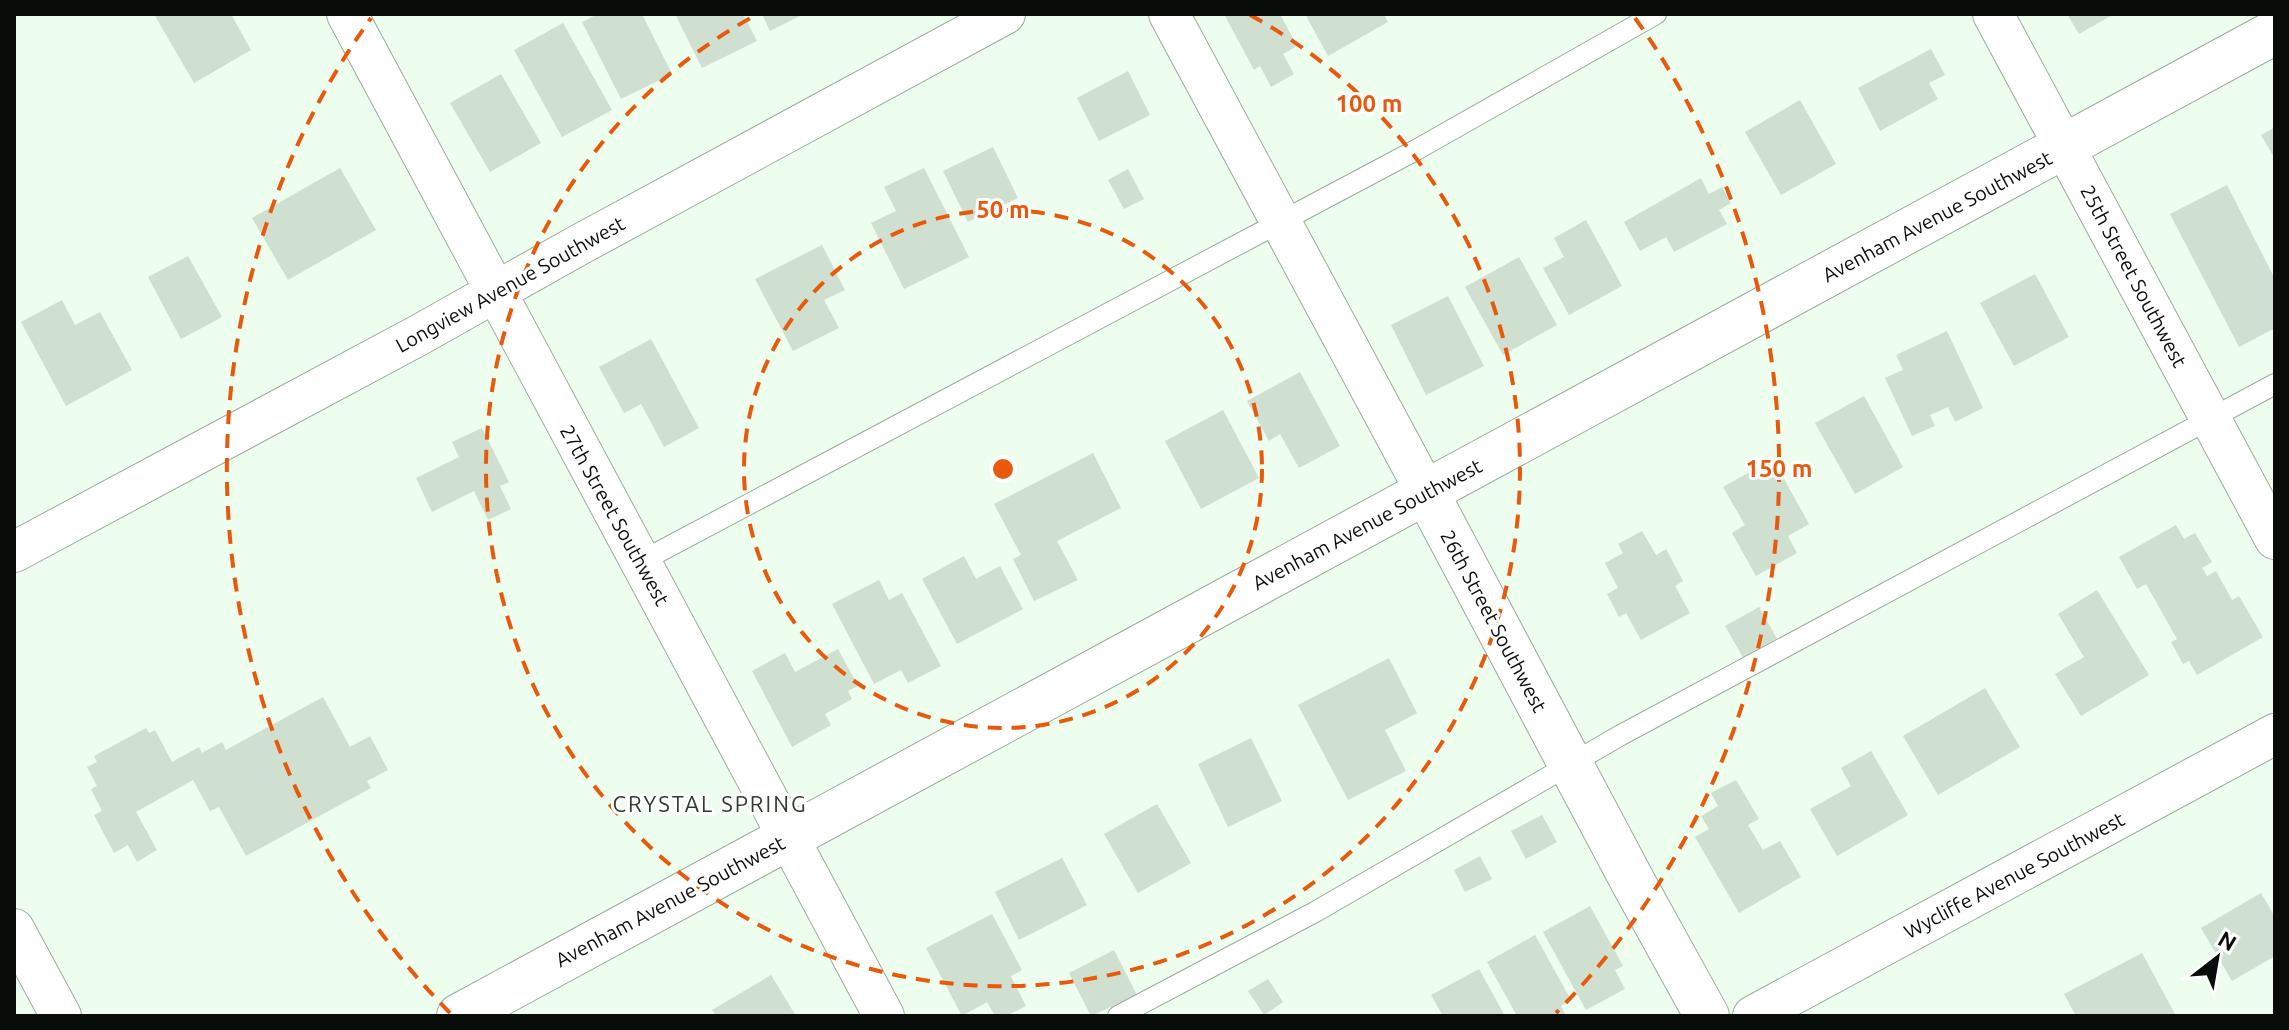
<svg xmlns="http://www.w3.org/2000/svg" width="2289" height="1030" font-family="Ubuntu,sans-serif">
<rect width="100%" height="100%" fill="#edfdee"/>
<g fill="#cfdfd0">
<polygon points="154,14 231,14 251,50 194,83"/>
<polygon points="598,14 642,14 672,74 621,99 582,22"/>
<polygon points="675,14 743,14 757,41 702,68"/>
<polygon points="762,14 804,14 770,31"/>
<polygon points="1224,14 1280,14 1297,46 1283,54 1294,74 1271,87 1260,66 1254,70"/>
<polygon points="1305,14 1384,14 1388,22 1328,56"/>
<polygon points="2067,14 2114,14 2079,34"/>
<polygon points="563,23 612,110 562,137 514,50"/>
<polygon points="1931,49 1945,75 1929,83 1938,99 1880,131 1858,88"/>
<polygon points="1128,71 1150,115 1099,141 1077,98"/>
<polygon points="501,74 541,143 490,172 450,103"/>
<polygon points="1800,100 1836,164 1781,195 1745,132"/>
<polygon points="2275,127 2275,159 2261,135"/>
<polygon points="993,147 1018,198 968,222 943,171"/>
<polygon points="340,168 376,230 288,280 252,218"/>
<polygon points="924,168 969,257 904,289 871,223 896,211 884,187"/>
<polygon points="1128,169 1144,199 1124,209 1108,180"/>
<polygon points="1701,178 1709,194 1722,187 1731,203 1719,210 1727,224 1674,252 1666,237 1640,251 1624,222"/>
<polygon points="2227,185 2275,279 2275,328 2239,347 2170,214"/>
<polygon points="1586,220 1622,286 1569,315 1543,268 1564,257 1554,238"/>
<polygon points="822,245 845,290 824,300 839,328 793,351 755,279"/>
<polygon points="188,256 222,317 181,339 148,277"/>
<polygon points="1519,257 1557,325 1503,355 1465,287"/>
<polygon points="2035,274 2069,337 2014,366 1980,303"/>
<polygon points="1448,296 1484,366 1426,395 1391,325"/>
<polygon points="62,300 75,325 100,312 132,370 66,406 21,322"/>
<polygon points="1947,331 1983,408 1955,422 1948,407 1930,415 1935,426 1912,436 1885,378 1903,370 1896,355"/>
<polygon points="651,339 699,428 664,447 641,404 624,413 599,367"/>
<polygon points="1300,372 1340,446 1299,468 1280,434 1269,441 1247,401"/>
<polygon points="1864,396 1903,467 1855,494 1815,423"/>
<polygon points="1223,410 1259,478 1201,509 1165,441"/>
<polygon points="482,428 509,482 500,486 511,509 488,520 474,491 432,512 416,478 459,457 452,442"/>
<polygon points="1093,453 1121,508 1057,541 1078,580 1034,601 1013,559 1021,555 994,504"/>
<polygon points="1773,459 1809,524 1788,536 1797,553 1756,576 1732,533 1745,525 1723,487"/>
<polygon points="2176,525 2184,539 2195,533 2212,562 2202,568 2207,576 2216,571 2232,600 2239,596 2263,637 2197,675 2189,661 2183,664 2171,642 2177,639 2146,584 2137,589 2119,557"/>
<polygon points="1642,531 1656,555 1666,549 1683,581 1675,586 1690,613 1641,640 1626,613 1619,617 1607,594 1618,588 1605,563 1623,553 1618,544"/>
<polygon points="964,556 976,579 1000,566 1023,609 957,644 922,579"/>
<polygon points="879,580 889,600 902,593 941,666 908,683 901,670 874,684 832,604"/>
<polygon points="2097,590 2149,675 2081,716 2055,674 2084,657 2058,614"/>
<polygon points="1759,607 1779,642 1745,661 1725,626"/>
<polygon points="838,649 858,686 848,691 852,699 825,714 831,725 792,747 752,671 785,653 795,672"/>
<polygon points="1389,658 1417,713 1385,730 1406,771 1348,800 1298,705"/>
<polygon points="1985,688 2020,747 1938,795 1903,736"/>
<polygon points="323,697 350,747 370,736 388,770 367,781 371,788 246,856 219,807 210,811 193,780 136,812 157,850 137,862 128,845 114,853 94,815 102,811 91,789 97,786 87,767 97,762 94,756 146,728 149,733 155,730 172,762 199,747 202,753 222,742 226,750"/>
<polygon points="1251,738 1282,801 1228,827 1198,764"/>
<polygon points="1871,751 1908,815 1837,856 1810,809 1851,786 1841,768"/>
<polygon points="1736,780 1759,819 1748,825 1763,850 1780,841 1801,877 1739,913 1695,837 1709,829 1701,816 1718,806 1711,793"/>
<polygon points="1157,804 1191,863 1138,893 1104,834"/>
<polygon points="1542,815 1557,842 1526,859 1511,831"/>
<polygon points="1480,856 1492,879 1465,892 1454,870"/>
<polygon points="1062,858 1087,905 1019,940 995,892"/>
<polygon points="2261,893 2275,917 2275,956 2232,981 2201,928"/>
<polygon points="1590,906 1623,966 1615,970 1625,989 1586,1010 1543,932"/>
<polygon points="992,914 1022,970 1011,976 1026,1006 1006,1016 995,1016 987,1002 962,1016 926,948"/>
<polygon points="1535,935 1571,1000 1561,1006 1566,1016 1517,1016 1487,962"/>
<polygon points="1114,950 1137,995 1091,1016 1069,973"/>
<polygon points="2142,953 2176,1016 2076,1016 2064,994"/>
<polygon points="1479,969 1505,1016 1443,1016 1431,995"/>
<polygon points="771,975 796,1016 716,1016 712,1010"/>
<polygon points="1268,979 1283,1002 1264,1015 1248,991"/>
</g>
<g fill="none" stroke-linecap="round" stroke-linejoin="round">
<g stroke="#9baa9c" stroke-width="22">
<g id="lane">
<polyline points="640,562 1416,150 1656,14"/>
<polyline points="1118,1016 1315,912 1621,735 2275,384"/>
</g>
</g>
<g stroke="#9baa9c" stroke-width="42">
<g id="street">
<polyline points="347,14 884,1016"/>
<polyline points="1169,14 1426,492"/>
<polyline points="1993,14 2275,539"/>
<polyline points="14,552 419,335 577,246 1005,14"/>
<polyline points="14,929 61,1016"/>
<polyline points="1753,1016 2275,734"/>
</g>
</g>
<g stroke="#9baa9c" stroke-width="46">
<g id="secondary">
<polyline points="1426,492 1633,882 1707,1016"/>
<polyline points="459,1016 2275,32"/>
</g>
</g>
<use href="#lane" stroke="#fff" stroke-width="20"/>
<use href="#street" stroke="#fff" stroke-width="40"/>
<use href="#secondary" stroke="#fff" stroke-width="44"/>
</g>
<g fill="none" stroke="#e8590c" stroke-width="4" stroke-dasharray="14 10">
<circle cx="1003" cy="469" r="259"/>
<path d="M1250 15A517 517 0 1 1 756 15"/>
<path d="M450 1013A776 776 0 0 1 371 18M1635 18A776 776 0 0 1 1556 1013"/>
</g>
<g text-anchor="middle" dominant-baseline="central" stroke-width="6" stroke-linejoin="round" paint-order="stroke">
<g font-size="20" fill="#080d09" stroke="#fff">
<text transform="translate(1937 216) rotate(-28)">Avenham Avenue Southwest</text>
<text transform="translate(2134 276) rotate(62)">25th Street Southwest</text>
<text transform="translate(510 284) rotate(-29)">Longview Avenue Southwest</text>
<text transform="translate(615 515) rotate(61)">27th Street Southwest</text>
<text transform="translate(1367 524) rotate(-28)">Avenham Avenue Southwest</text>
<text transform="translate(1494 621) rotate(62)">26th Street Southwest</text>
<text transform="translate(2014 875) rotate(-28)">Wycliffe Avenue Southwest</text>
<text transform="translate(670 901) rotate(-28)">Avenham Avenue Southwest</text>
</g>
<g font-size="22" letter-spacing="2" fill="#2e3b30" stroke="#fff">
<text x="710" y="803">CRYSTAL SPRING</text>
</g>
</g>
<circle cx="1003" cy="469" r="12" fill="#e8590c" stroke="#fff" stroke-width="4"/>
<g font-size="24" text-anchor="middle" font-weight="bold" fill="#e8590c" stroke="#fff" stroke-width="6" stroke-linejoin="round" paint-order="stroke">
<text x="1369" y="112">100 m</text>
<text x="1003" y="218">50 m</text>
<text x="1779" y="477">150 m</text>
</g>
<rect width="2289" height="1030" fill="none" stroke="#080d09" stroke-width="32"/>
<g transform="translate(2217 958) rotate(31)" stroke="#ffffff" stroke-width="6" paint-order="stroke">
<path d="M0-6L14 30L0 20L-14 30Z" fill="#080d09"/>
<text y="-12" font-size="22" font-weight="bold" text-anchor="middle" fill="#080d09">N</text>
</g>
</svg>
